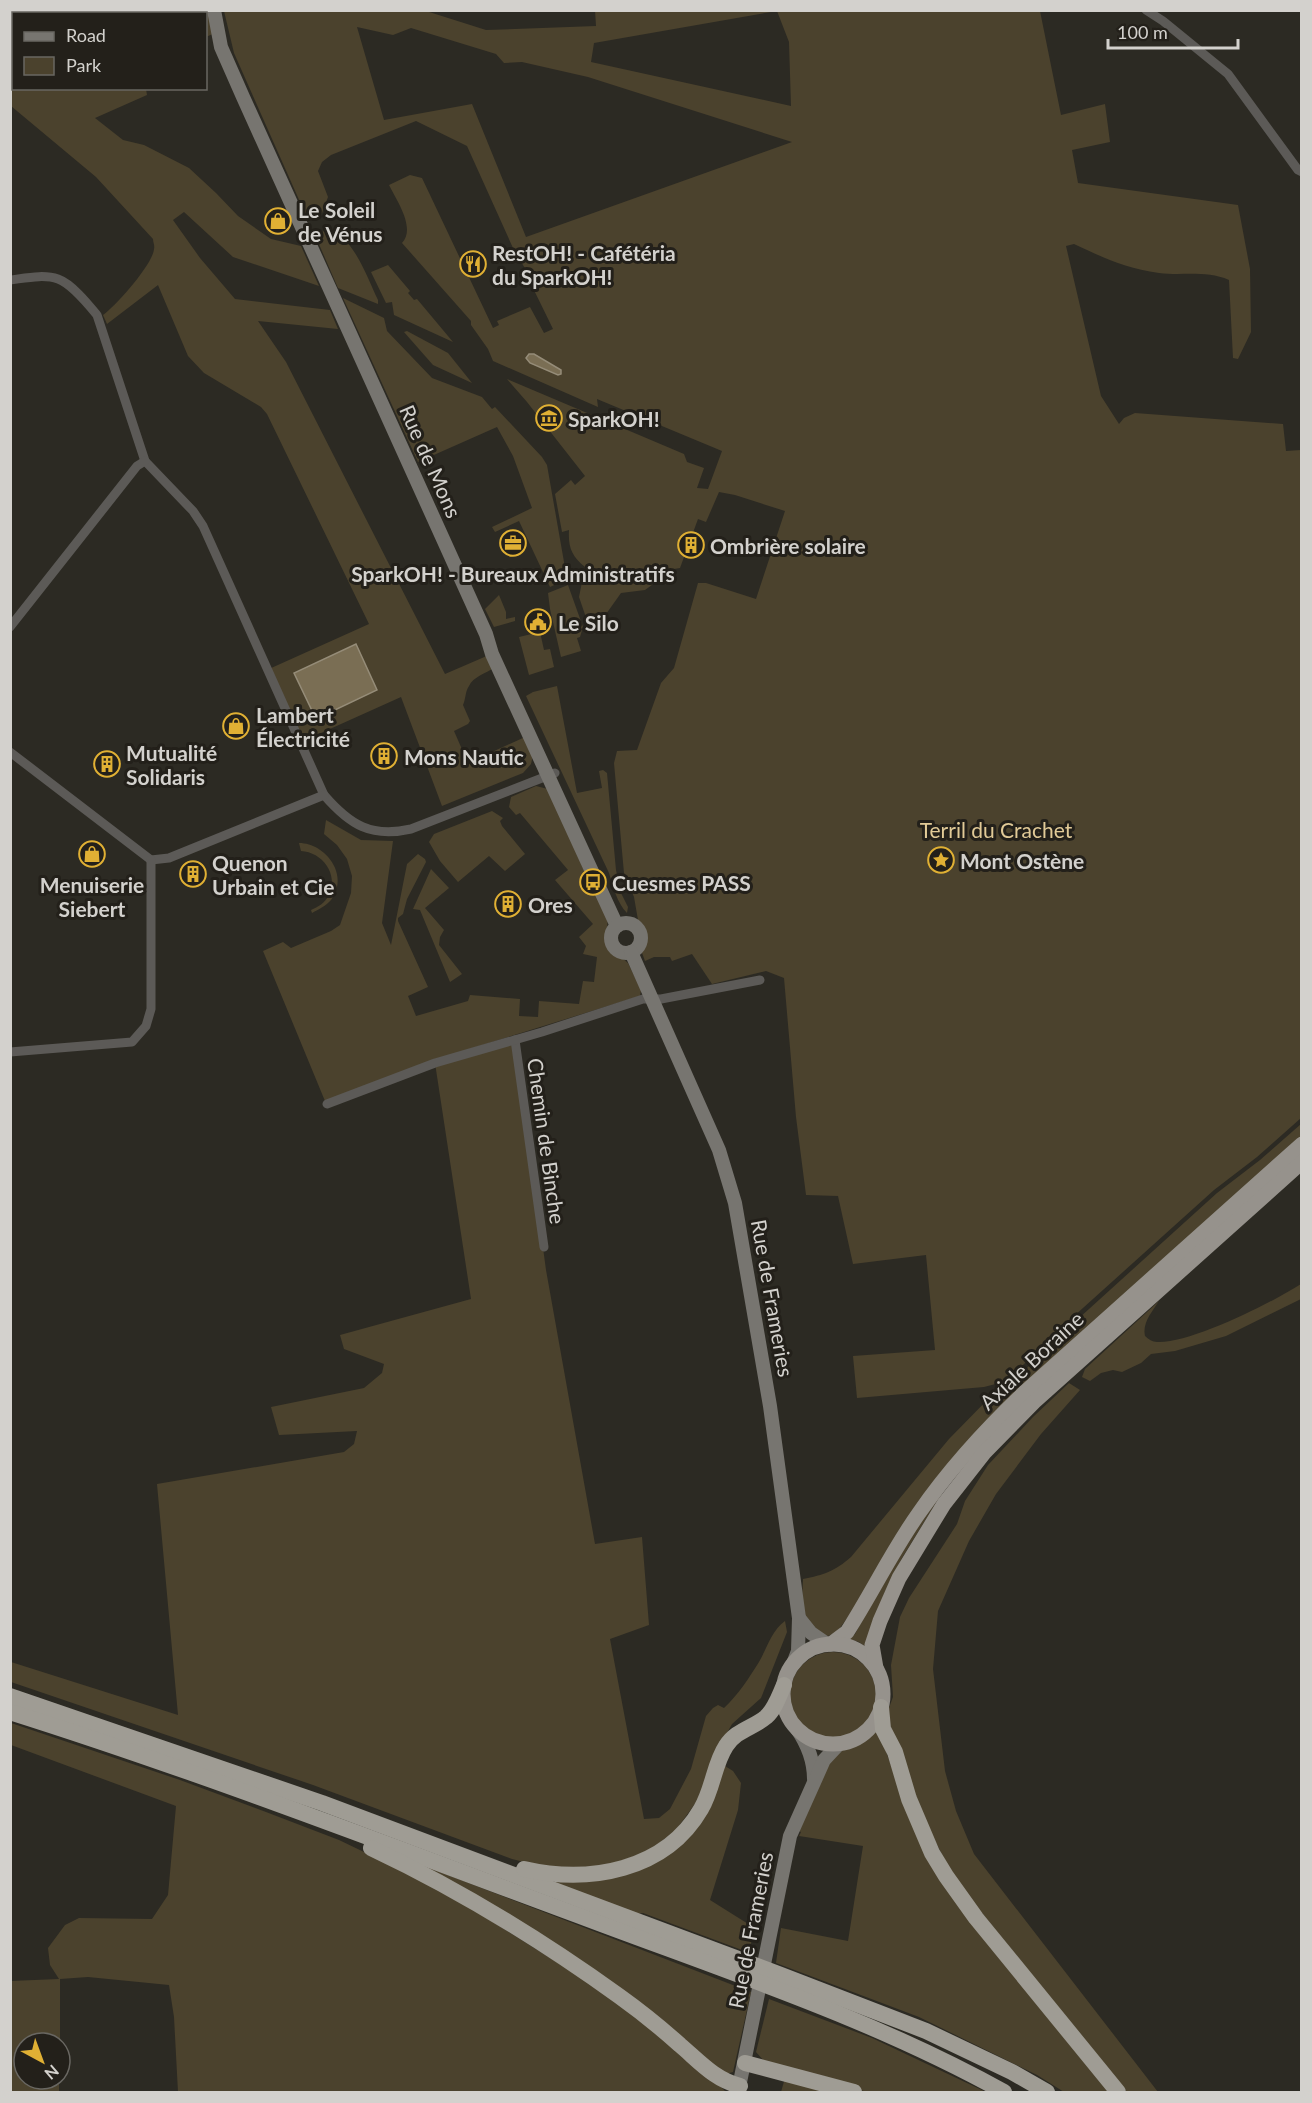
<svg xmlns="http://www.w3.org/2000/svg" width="1312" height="2103" font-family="Lato,sans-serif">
<rect width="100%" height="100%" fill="#2c2a23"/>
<g fill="#4b422d" fill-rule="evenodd">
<path d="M595,10L1040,11L1061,115L1105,104L1110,142L1072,150L1078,183L1238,205L1250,269L1251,332L1238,359L1233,358L1229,280C1206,270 1182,276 1159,273C1125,268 1104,258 1074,244L1066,246L1101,396L1119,424L1124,418L1135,413L1283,424L1286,451L1301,450V1118L1257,1157L1214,1190L1053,1335L1007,1381L984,1387L857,1398L853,1356L935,1350L926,1255L853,1264L838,1196L806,1195L796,1117L784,978L766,971L712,984L692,954L672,961L670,957H654L645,961L641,950L645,938L644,929L638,920L634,897L624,873L614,763L617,751L637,750L661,683L674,668L698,583H706L756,599L785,511L735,495L719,492L706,522L698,519L680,568L674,569L645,590L621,593L594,631L591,632L579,597L585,567C572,556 568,548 569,530L562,532L555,494L571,480L575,485L585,476L527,402L507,379L684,454L687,462L704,468L697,488L708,489L722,451L597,399L598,407L493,361L488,349L471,325V321L402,243C416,228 397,201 389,185L410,175L422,178L493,328L499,325L497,321L530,307L544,333L553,329L531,284L533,282L513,248L467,146L416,121L331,155L322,162L318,171L328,197L322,213L308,220L234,53L224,11H426L486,30L596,26ZM777,11L789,42L791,106L591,62L594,43ZM357,27L393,35L411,28L496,54L504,63L522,62L588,77L792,142L526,237L472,104L384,120Z"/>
<path d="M10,11H214L217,32L206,37V14H14V88L146,89L147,95L95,118L123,140L144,145L189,168L216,193L238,216L271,239L301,246L319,286L233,257L184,212L173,220L200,258L235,299L330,310L338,329L258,321L286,362L445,674L489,655L494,668C486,673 473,677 469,686C465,692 466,698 463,705L470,721L468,724L454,731L468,763L525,737L533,755L531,764L523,773L442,806L401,697L301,742L269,669L369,624L267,414L261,407L204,373L188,356L158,285L107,324L103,315C116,306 153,264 154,249C155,246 153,242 153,239L96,177L11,106Z"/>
<path d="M329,229C354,238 367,277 378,300V304L338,288L315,235Z"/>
<polygon points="388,265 410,291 408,293 414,300 417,299 453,342 394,315 392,302 386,303 371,272"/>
<polygon points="343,298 384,318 387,331 432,378 482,397 492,409 495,407 542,457 547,465 567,579 550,587 519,521 495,532 492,527 532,508 513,456 497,427 418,462"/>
<polygon points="407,331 448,353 472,383 433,365 404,332"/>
<polygon points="568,585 583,627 580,637 577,638 581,651 561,657 550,609 548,593"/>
<polygon points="499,595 506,612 506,619 515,617 515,621 494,627 485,609"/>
<polygon points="540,632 544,650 550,649 554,667 529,675 519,637"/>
<path d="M557,686L577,793L602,788L599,771L603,770L607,773L616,870L621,893L628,907L627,913C617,903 613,886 609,873L526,696L533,692Z"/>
<polygon points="536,786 548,789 581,857 581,864 608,918 606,938 607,945 628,963 641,990 640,996 434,1060 325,1101 263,951 283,942 291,948 331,931 340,925 351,893 352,876 347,859 337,845 324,834 326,820 361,840 393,841 382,923 391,945 407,864 418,854 425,859 426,862 407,899 403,914 398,918 398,921 428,987 408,996 416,1016 468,1001 470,995 520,999 519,1016 538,1017 539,1001 579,1004 583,981 594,982 597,957 583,954 586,946 579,937 593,924 555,880 568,870 520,813 516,815 509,807 511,797"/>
<polygon points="492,811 503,818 500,821 502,826 525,854 505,871 489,856 458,882 440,861 429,842 434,834"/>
<path d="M299,843C326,843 350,876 331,900C326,906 319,909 312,913L311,910C318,907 325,903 329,895C339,874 322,852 301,851Z"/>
<polygon points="431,869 449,888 425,908 444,930 440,937 439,945 462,974 450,982 420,910 413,909"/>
<path d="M515,1040L546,1270L595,1544L642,1537L649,1625L610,1639L644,1819L659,1818L670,1809L691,1769L706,1716L713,1708L718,1705L724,1708C738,1695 749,1678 759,1662C767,1648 772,1630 785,1621L787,1632L761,1698L732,1724L716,1753L702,1794L676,1830L650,1850L606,1867H544L512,1859L313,1785L11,1682V1662L178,1715L157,1484L344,1452L354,1444L357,1431L279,1435L271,1407L364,1388L382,1373L384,1364L344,1349L340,1335L471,1299L435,1063Z"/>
<path d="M1301,1124V1144L1003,1404L837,1632L828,1636C798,1627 802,1605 803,1579C824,1575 835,1571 851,1557L949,1439L995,1392L1006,1389L1057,1338L1217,1193L1260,1160Z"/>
<path d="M1301,1284V1299L1226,1336L1175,1351L1151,1354L1141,1363L1122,1372L1113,1370L1101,1373L1090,1381L1082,1377L1085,1369L1159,1301C1152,1312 1142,1323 1145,1336C1148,1339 1153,1342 1157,1342C1190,1344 1273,1302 1301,1284Z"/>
<polygon points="1069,1383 1080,1390 1041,1434 996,1494 969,1541 938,1611 933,1669 945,1771 956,1811 974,1854 1158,2092 1127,2092 955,1880 928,1827 890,1730 889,1708 893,1697 891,1665 900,1617 909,1598 957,1524 965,1501 988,1465 1033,1417"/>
<polygon points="950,1480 902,1558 884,1594 867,1648 859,1642 849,1639 855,1634 891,1566"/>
<circle cx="833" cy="1695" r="43"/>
<polygon points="11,1723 180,1780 266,1812 339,1840 439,1888 596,1987 707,2073 726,2092 178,2092 174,2017 169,1985 88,1977 60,1979 60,2043 24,2043 24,2079 59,2079 59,2092 11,2092 10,1981 59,1979 50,1965 48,1948 65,1925 79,1918 152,1919 168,1895 176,1806 11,1745"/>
<polygon points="877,1727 913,1825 1112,2092 1064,2092 1037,2075 919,2017 776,1963 781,1928 848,1941 863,1846 799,1836 801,1832 799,1831 827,1762 843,1748 858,1743"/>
<polygon points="725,1766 733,1771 741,1783 738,1810 710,1900 753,1927 750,1953 643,1913 635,1914 556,1884 556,1879 660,1855"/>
<polygon points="409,1860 751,1992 733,2072 726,2074"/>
<polygon points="769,1999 872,2038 986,2092 867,2092 765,2062 756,2052"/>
<polygon points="785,2078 832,2092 781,2092"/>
</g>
<g fill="#7a6e54" stroke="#958c78" stroke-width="1.5">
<polygon points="529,354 534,354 561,370 561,374 558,375 530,363 526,358"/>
<polygon points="356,644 377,690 316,719 294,673"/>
</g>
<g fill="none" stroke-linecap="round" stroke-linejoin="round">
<g stroke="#5c5a57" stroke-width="9">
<polyline points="1146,10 1163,21 1228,74 1298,170 1302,172"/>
<path d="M10,280C26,278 44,274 58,279C72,284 88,304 97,315L145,461L193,511L203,526L324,795C350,825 371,838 411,829L555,773"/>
<polyline points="10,627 137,466 145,461"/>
<polyline points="10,752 151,860 169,858 324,795"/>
<polyline points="515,1040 544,1247"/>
<polyline points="10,1052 132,1042 146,1026 151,1009 151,860"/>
<polyline points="327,1104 435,1063 542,1032 643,999 661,999 760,980"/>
</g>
<g stroke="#777570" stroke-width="14">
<polyline points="214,10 221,47 243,97 486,634 492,654 617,926"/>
<circle cx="626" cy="938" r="15"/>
<polyline points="631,952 719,1150 735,1203 770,1406 799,1618 798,1651 793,1664"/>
<polyline points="799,1618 811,1633 827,1644"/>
<path d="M797,1729C808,1745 814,1760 814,1779"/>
<polyline points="738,2092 790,1836 824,1760 839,1744"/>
</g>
<g stroke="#96928c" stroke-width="15">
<path d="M831,1644L847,1632C872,1593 892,1551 919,1513C950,1468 986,1429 1026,1391L1302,1144"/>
<circle cx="833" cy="1694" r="50"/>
<polyline points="876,1668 872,1645 880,1621 899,1578 944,1504 984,1453 1034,1402 1302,1162"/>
</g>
<g stroke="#9f9c94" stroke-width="16">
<polyline points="10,1696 322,1803 781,1975 926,2031 1012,2072 1047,2092"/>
<polyline points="881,1707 883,1729 895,1752 909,1799 932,1853 946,1876 976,1918 1118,2092"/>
<path d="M10,1712C203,1773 391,1846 580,1916C723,1970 871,2018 1004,2092"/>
<path d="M371,1848C458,1889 541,1940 619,1996C640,2011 661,2028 680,2045C700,2062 714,2079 740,2086"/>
<path d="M524,1869C589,1884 665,1871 701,1809C713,1789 714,1764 726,1746C736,1730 753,1728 766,1717C775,1709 779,1696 784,1685"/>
<polyline points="745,2063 854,2092"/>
</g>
</g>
<defs>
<g id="shop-ring" transform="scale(1.35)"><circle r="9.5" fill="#23201a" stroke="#e0b034" stroke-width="1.5"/><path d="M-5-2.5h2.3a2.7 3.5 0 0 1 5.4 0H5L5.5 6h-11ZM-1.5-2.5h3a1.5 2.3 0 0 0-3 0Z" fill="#e0b034"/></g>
<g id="restaurant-ring" transform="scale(1.35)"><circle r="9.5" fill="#23201a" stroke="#e0b034" stroke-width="1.5"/><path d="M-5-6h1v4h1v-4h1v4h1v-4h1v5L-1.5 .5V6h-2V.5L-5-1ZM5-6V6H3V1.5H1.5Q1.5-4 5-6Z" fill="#e0b034"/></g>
<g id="museum-ring" transform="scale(1.35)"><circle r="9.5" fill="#23201a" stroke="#e0b034" stroke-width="1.5"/><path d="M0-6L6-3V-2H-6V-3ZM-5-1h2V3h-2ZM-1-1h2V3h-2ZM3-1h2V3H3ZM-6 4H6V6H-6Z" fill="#e0b034"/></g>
<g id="office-ring" transform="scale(1.35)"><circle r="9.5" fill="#23201a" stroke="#e0b034" stroke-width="1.5"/><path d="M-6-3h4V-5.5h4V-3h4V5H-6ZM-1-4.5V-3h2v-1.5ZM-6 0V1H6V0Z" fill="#e0b034"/></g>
<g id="building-ring" transform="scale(1.35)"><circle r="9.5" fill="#23201a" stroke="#e0b034" stroke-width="1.5"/><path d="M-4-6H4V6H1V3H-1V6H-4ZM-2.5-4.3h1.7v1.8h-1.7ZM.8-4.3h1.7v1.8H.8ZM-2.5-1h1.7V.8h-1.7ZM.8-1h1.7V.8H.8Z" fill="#e0b034"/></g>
<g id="civic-ring" transform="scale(1.35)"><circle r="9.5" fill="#23201a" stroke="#e0b034" stroke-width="1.5"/><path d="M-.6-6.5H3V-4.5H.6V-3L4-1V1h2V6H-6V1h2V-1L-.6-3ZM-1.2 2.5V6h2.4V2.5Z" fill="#e0b034"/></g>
<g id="sight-ring" transform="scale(1.35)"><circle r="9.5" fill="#23201a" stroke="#e0b034" stroke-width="1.5"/><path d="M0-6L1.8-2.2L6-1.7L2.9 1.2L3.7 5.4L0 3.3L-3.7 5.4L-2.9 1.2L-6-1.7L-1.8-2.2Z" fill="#e0b034"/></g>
<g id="bus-ring" transform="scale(1.35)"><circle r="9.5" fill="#23201a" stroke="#e0b034" stroke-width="1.5"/><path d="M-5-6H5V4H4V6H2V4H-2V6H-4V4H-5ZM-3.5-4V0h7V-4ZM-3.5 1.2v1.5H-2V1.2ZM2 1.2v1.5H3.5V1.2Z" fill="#e0b034"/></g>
</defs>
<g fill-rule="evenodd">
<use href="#shop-ring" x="278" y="221"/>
<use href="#restaurant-ring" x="473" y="264"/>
<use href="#museum-ring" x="549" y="418"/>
<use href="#office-ring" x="513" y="543"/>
<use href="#building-ring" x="691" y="545"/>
<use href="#civic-ring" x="538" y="622"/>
<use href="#shop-ring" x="236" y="726"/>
<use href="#building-ring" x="384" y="756"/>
<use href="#building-ring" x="107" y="764"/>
<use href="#shop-ring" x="92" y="854"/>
<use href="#sight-ring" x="941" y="860"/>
<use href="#building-ring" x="193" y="874"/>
<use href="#bus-ring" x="593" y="882"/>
<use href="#building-ring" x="508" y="904"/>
</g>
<g text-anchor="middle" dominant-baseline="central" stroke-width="6" stroke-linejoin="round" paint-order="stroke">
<g font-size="21" font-weight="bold" fill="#d3d1cd" stroke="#23201a" text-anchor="start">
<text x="298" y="209">Le Soleil<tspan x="298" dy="24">de Vénus</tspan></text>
<text x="492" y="252">RestOH! - Cafétéria<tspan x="492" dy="24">du SparkOH!</tspan></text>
<text x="568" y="418">SparkOH!</text>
<text x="710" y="545">Ombrière solaire</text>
<text x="513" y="573" text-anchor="middle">SparkOH! - Bureaux Administratifs</text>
<text x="558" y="622">Le Silo</text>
<text x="256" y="714">Lambert<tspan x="256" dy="24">Électricité</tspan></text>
<text x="126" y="752">Mutualité<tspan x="126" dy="24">Solidaris</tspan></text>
<text x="404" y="756">Mons Nautic</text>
<text x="960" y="860">Mont Ostène</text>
<text x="212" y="862">Quenon<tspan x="212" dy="24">Urbain et Cie</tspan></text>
<text x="612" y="882">Cuesmes PASS</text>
<text x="92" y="884" text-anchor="middle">Menuiserie<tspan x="92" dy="24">Siebert</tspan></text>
<text x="528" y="904">Ores</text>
</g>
<g font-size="21" fill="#d3d1cd" stroke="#23201a">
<text transform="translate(431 461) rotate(66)">Rue de Mons</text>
<text transform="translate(547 1141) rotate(82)">Chemin de Binche</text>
<text transform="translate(773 1298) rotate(80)">Rue de Frameries</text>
<text transform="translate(1031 1360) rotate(-43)">Axiale Boraine</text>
<text transform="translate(750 1930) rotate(-79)">Rue de Frameries</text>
</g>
<g font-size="21" fill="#e1ca97" stroke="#23201a">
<text x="996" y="829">Terril du Crachet</text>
</g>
</g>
<rect width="1312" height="2103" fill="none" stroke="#d3d1cd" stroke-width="24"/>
<rect x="12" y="12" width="195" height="78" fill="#23201a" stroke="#696762" stroke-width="1.5"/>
<rect x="24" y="32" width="30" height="9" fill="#777570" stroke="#696762" stroke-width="1.5"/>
<text x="66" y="42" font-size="18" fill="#d3d1cd">Road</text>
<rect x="24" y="57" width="30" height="18" fill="#4b422d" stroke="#696762" stroke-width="1.5"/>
<text x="66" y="72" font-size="18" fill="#d3d1cd">Park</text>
<g transform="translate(42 2061) rotate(139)"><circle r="28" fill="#23201a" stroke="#696762" stroke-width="1.5"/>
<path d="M0-4.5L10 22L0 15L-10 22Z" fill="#e0b034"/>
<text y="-9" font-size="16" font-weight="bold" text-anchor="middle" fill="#d3d1cd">N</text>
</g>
<path d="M1108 39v9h130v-9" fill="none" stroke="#d3d1cd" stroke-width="3"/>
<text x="1117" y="39" font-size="18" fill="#d3d1cd" stroke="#23201a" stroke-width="4.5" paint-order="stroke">100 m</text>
</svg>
